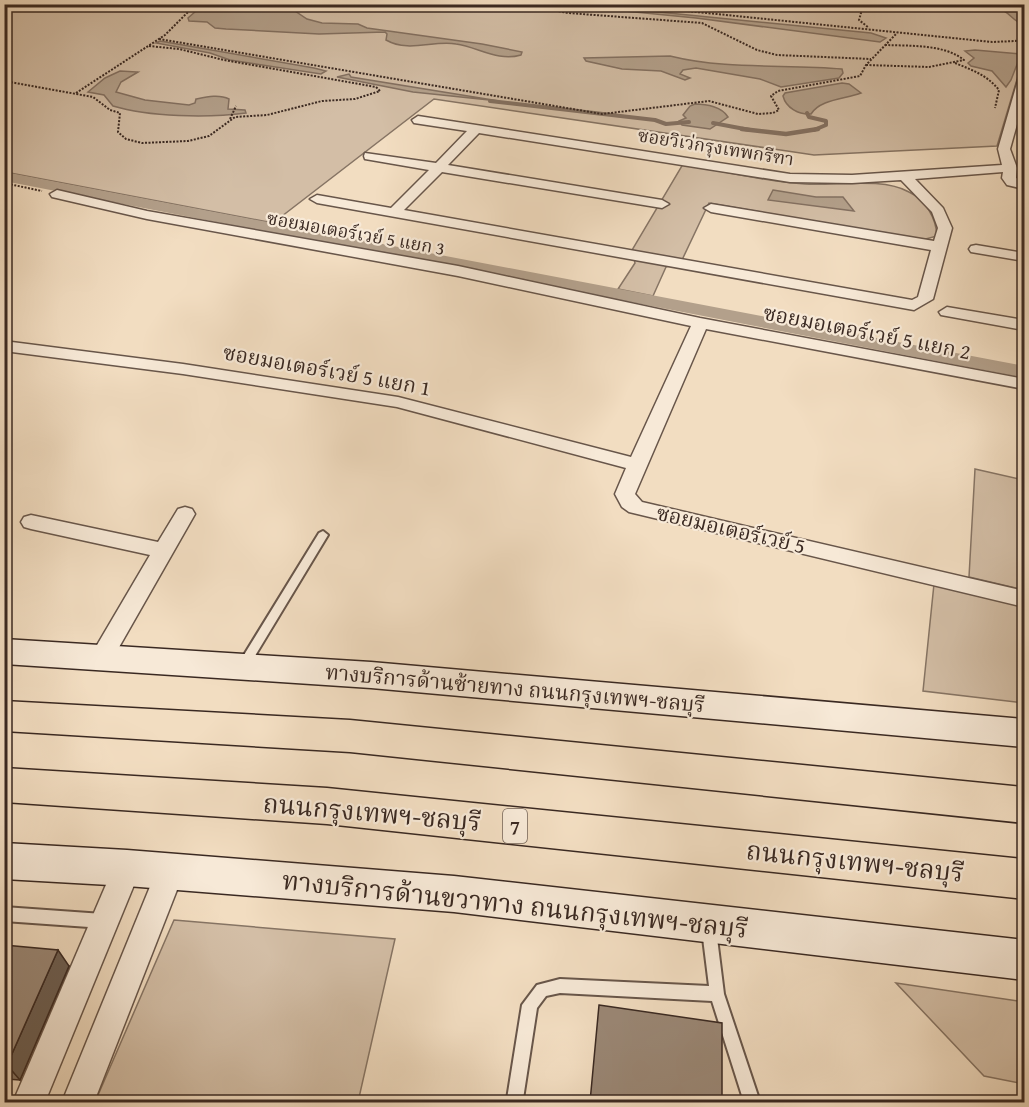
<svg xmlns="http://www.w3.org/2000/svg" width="1029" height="1107" font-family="'Gentium Book Plus','Noto Serif Thai',serif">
<rect width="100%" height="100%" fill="#f2ddc1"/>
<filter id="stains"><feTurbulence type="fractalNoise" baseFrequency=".00333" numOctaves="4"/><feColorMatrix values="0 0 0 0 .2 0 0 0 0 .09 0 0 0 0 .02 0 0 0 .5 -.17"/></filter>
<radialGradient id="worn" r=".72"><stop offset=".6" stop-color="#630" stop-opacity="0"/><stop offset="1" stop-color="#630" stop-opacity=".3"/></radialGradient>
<g fill="#d3bea6" stroke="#867464" stroke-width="1.5">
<polygon points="5,5 1024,5 1024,56 997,146 814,155 434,99 273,223 5,172"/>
<path d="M683,164C722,171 766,182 805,184C836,186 882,177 909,192C926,200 936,218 937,236L922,240L709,203L682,260L666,267L653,296L618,289L635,263L632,250Z"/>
<polygon points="975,469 1024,480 1024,590 969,577"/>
<polygon points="934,584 1024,606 1024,703 923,691"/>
<polygon points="174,920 395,939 358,1102 95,1102"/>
<polygon points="896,983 1024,1002 1024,1084 984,1076"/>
</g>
<g fill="#b3a08b" stroke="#837061" stroke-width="1.5">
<path d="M203,5H286L307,19L322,23L358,24L367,28L482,44L522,52L521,55C498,62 478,47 456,44C433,40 409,53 386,40L387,34L385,32L319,34L226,29L215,28L207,22L189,21L188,18Z"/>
<polygon points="543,5 638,10 871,33 886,38 880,42 696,18 604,9 587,11 577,7"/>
<path d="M941,5H1019L1017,8L1020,23C1013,20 1010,14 1004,11C984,2 961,11 941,5Z"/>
<polygon points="160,41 314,68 326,71 321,74 230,60 210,53 156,43"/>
<polygon points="975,50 1021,54 1011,80 1006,87 992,71 971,66 968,63 974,58 965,51"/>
<path d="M670,56C726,70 785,64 842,69L843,73L839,78L781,87L760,79L696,68L683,70L680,74L690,78L685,80L661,71L622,69L586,61L584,58Z"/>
<path d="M120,71L138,72L121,82L116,92L145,100L189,105L195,103L196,99C206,97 219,94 229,99L228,109L245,110L246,113C208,118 149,117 113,106L104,95L88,92L105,78Z"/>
<polygon points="349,74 351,77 499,101 413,92 337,77"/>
<path d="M842,83L849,84L861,93C846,99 820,99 811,114C799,115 786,108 783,96L785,93Z"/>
<path d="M695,104C707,104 722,107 728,117L710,129L682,125L679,121L686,118L683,115L690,106Z"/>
<polygon points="773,190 816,197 843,197 854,211 768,200"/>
</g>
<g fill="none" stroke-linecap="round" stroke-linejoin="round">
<g stroke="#837061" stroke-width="4">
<polyline points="490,101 655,120 666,124 689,122"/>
<polyline points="807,113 809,117 826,121 826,125 814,130"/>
<polyline points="713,123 750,130"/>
</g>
<polyline stroke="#837061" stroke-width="4.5" points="742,129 786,134 818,129"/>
<polygon fill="#b3a08b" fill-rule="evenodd" points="4,172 1024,366 1024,378 4,181"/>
<g stroke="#68564a" stroke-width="4">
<g id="service">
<polygon points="323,531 328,535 247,669 243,670 239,669 237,666 239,663 319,533"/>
<polygon points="4,907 103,914 108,916 110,921 108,926 103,928 4,921"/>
<polygon points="709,923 714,925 716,930 724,994 760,1102 744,1102 712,1001 560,993 546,996 537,1008 523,1099 522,1102 508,1102 507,1099 522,1005 537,985 560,979 709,986 702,930 704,925"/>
</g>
</g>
<g stroke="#68564a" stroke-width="3">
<g id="minor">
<path d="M1024,77V99L1010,149L1017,168L1016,178L1024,181V189L1007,185L1002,178L1003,172L915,179L943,208L952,228L933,299L914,310L317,203L310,199L317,195L391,208L429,170L365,159L364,156L365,153L436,163L467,131L414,123L412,120L418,116L790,174L852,175L1002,165L998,149L1018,80ZM479,133L790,182L852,183L901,180L932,212L938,228L934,241L711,204L704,208L711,212L931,250L918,297L912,300L404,210L442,172L662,208L669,204L662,200L448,165Z"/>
<polygon points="57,190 147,211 458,266 700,318 1024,379 1024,389 706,329 635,494 642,502 1024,591 1024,607 629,512 622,507 615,494 626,468 397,407 183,374 4,351 4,341 183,364 398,397 631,457 691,326 458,276 147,219 52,197 50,194"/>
<polygon points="976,245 1024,253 1024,261 971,252 969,249 971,246"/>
<polygon points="947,307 1024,320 1024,330 941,315 939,312"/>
<polygon points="185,507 192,509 195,514 110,663 102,666 94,663 90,657 150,555 31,529 24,527 21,522 24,517 31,515 158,542 178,509"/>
<polygon points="127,856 137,859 141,868 45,1102 13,1102 117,859"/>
<polygon points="170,860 180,863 184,872 94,1102 62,1102 156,872 160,863"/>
</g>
</g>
<g stroke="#3a2922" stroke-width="3">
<g id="secondary">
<polygon points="4,639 371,662 1024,719 1024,747 371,688 4,664"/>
<polygon points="4,843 127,850 454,876 1024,940 1024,980 454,912 127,886 4,879"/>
</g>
</g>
<g stroke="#3a2922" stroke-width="3">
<g id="motorway">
<polygon points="4,701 350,720 1024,787 1024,823 350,752 4,731"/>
<polygon points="4,768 327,788 1024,859 1024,899 327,824 4,802"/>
</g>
</g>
<g stroke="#3a2922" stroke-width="2" stroke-dasharray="2 1.5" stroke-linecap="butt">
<polyline points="521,4 568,13 702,23 757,50 777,55 871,59"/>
<polyline points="618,4 992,42 1016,41 1024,30"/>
<polyline points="849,4 861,13 859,20 869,28"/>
<polyline points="159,39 602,114 709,101 758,114 773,113 779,110 771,96 778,91 860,76 866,65 897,33"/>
<path d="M955,63C972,70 987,75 999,90L995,108"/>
<path d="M866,65L929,67L964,60C944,44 910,46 886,45"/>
<polyline points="4,81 93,97 110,110 120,113 118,132 126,139 142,143 188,141 209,136 235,117 267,115 322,101 355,99 380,91 376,87 224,60 179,49 149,46"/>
<polyline points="76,93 165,35 196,4"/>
<polyline points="230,119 236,106"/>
<polyline points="4,183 42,191"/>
</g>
<use href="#service" fill="#f7e9d7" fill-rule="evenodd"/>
<use href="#minor" fill="#f7e9d7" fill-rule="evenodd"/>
<use href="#secondary" fill="#f7e9d7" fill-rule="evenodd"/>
<use href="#motorway" fill="#f2ddc1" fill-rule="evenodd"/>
</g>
<polygon fill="#847465" stroke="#3a2922" stroke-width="1.5" points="4,945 69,966 20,1080 6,1079 4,1081"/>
<polygon fill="#6c5e52" stroke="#3a2922" stroke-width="1.5" points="58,950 69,966 20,1080 7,1065"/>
<g fill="#9a8775" stroke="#3a2922" stroke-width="1.5">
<polygon points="4,945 58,950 7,1065 4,1065"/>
<polygon points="599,1005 722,1023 722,1102 590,1102"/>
</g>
<g text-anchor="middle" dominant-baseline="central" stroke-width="4.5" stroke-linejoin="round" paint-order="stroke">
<g font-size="18" fill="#3a2922" stroke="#f7e9d7">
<text transform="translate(716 147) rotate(9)">ซอยวิเว่กรุงเทพกรีฑา</text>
<text transform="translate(356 233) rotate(10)">ซอยมอเตอร์เวย์ 5 แยก 3</text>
</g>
<rect fill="#f7e9d7" stroke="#736358" stroke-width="1.5" x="503" y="809" width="24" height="34" rx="4.5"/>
<g font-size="20" font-weight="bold" fill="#3a2922">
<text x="515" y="826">7</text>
</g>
<g font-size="21" fill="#3a2922" stroke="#f7e9d7">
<text transform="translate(867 332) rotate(11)">ซอยมอเตอร์เวย์ 5 แยก 2</text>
<text transform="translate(327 370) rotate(10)">ซอยมอเตอร์เวย์ 5 แยก 1</text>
<text transform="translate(731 529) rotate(13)">ซอยมอเตอร์เวย์ 5</text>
<text transform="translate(515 688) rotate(5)">ทางบริการด้านซ้ายทาง ถนนกรุงเทพฯ-ชลบุรี</text>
</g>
<g font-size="26" fill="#3a2922" stroke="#f7e9d7">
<text transform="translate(372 812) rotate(5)">ถนนกรุงเทพฯ-ชลบุรี</text>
<text transform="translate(855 861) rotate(6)">ถนนกรุงเทพฯ-ชลบุรี</text>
<text transform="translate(515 904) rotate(6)">ทางบริการด้านขวาทาง ถนนกรุงเทพฯ-ชลบุรี</text>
</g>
</g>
<rect width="1029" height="1107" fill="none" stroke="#f2ddc1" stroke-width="24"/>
<rect x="6" y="6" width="1017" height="1095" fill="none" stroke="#3a2922" stroke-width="3"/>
<rect x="12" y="12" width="1005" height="1083" fill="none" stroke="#3a2922" stroke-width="1.5"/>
<rect width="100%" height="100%" filter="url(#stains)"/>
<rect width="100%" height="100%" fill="url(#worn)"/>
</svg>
